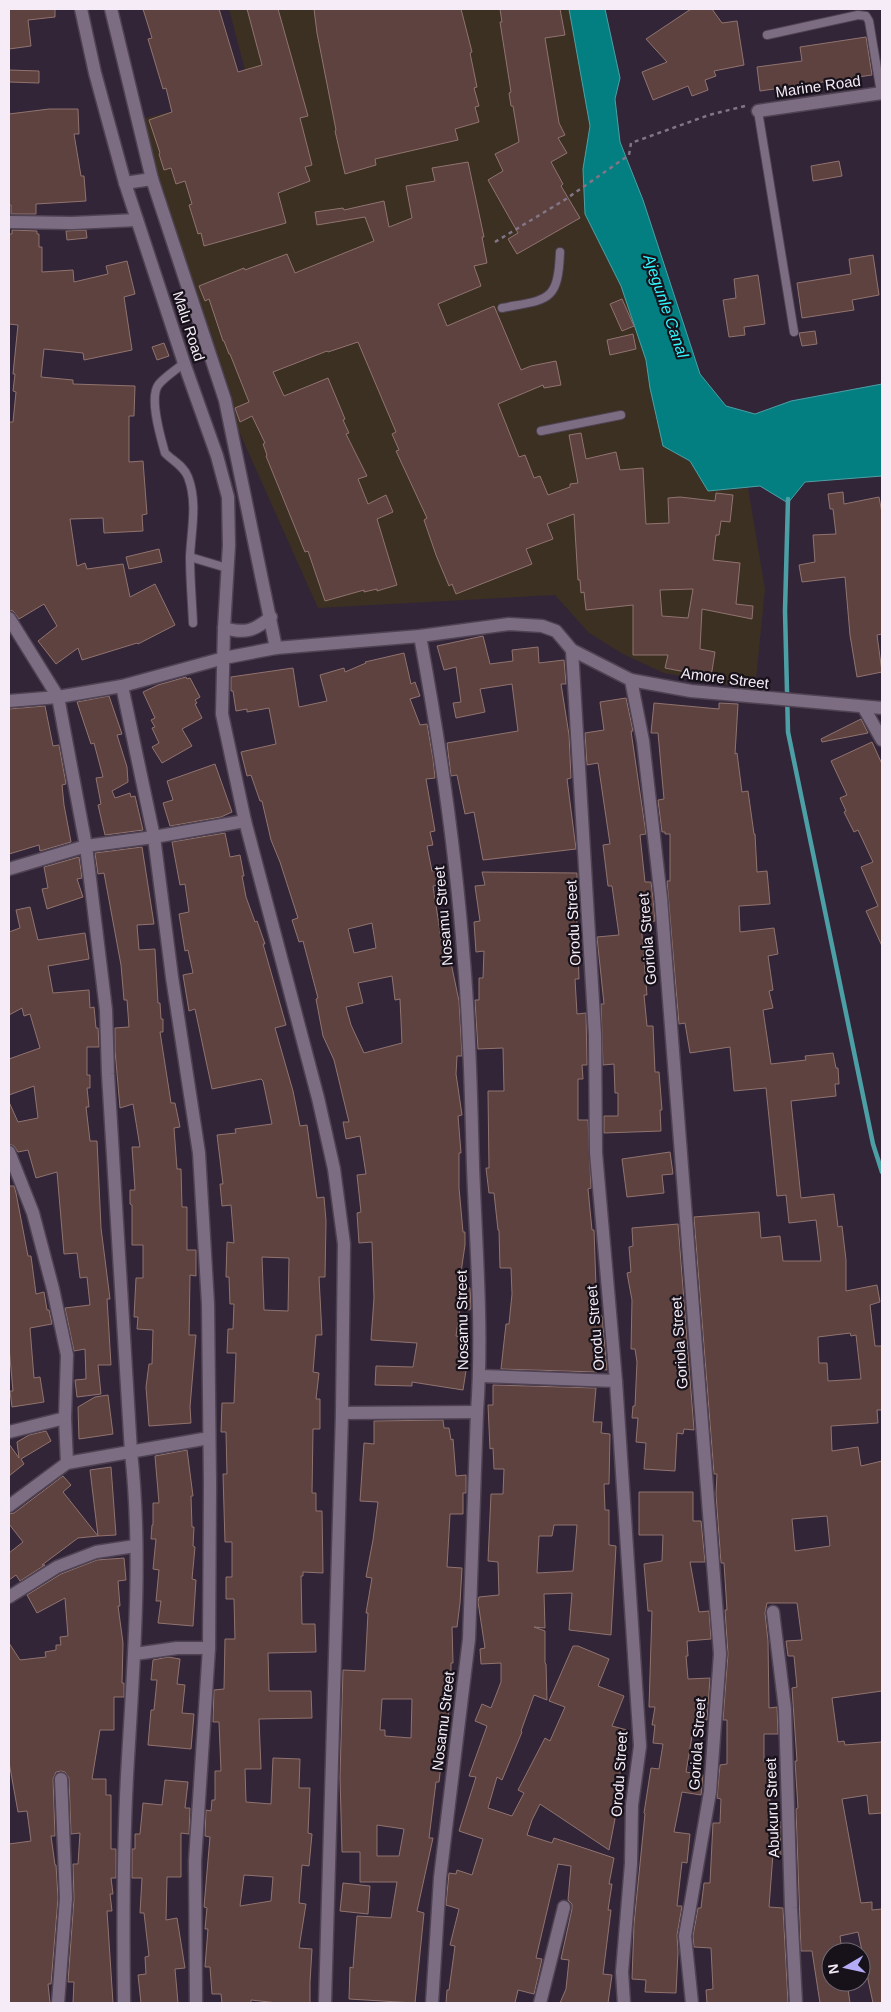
<svg xmlns="http://www.w3.org/2000/svg" width="891" height="2012" font-family="Helvetica,sans-serif">
<rect width="100%" height="100%" fill="#332538"/>
<polygon fill="#3c3022" points="229,9 569,9 590,126 583,169 646,360 650,388 663,446 690,461 708,491 748,488 765,589 755,690 664,673 623,654 589,633 555,595 318,608 233,418 163,217 145,118 251,93"/>
<polygon fill="#037f82" stroke="#4ca0a5" points="569,9 605,9 620,78 615,99 620,142 643,200 700,374 726,406 755,414 791,401 882,384 882,476 805,482 788,503 760,486 708,491 690,461 663,446 650,388 646,360 621,286 585,214 583,169 590,126"/>
<g fill="none" stroke-linecap="round" stroke-linejoin="round">
<polyline stroke="#4ca0a5" stroke-width="4.5" points="788,499 785,611 788,732 873,1144 882,1172"/>
</g>
<g fill="#5d423f" stroke="#90736f" fill-rule="evenodd">
<polygon points="9,9 55,9 55,17 28,20 31,46 9,49"/>
<polygon points="143,9 219,9 238,72 262,65 247,9 278,9 308,116 300,118 312,165 305,167 310,181 278,193 286,223 204,246 201,233 198,234 189,205 192,204 185,181 176,184 171,168 164,170 159,154 160,153 149,120 172,112 166,88 163,89 148,39 152,38"/>
<polygon points="314,9 461,9 472,52 470,53 477,87 474,88 479,106 475,107 479,122 455,129 458,140 375,159 376,165 345,174 335,131 336,130 317,33"/>
<polygon points="500,9 560,9 565,35 545,38 559,123 565,135 558,138 567,153 551,162 563,184 561,186 580,218 517,254 508,239 518,233 488,180 503,171 495,154 519,142 513,106 511,106 509,93 511,92 500,22 502,22"/>
<polygon points="691,9 712,9 722,23 737,21 744,65 714,71 716,76 705,80 708,90 692,96 688,86 653,100 642,72 667,62 646,39"/>
<polygon points="866,37 872,75 760,91 757,67 802,61 800,47"/>
<polygon points="9,70 39,71 39,83 9,82"/>
<polygon points="49,109 78,109 79,134 74,134 81,176 84,176 86,201 36,204 36,214 11,214 11,205 9,205 9,114"/>
<polygon points="839,161 842,176 813,181 811,166"/>
<path d="M468,162L484,237H482L487,263L474,266L481,286L438,304L447,326L494,306L521,370L531,366L556,361L561,385L544,388L543,385L498,404L519,457L525,455L534,478L540,476L548,495L570,487V484L578,483L569,435L581,433L586,459L616,452L620,470L643,468L646,524L669,523L668,498L680,497L715,501L716,493L733,495L730,522L721,521L719,535H716L713,560L740,563L736,604L753,606L752,619L702,609L700,649L715,652L711,677L665,668L668,655H633V605L586,610L584,592L581,593L580,580H578L574,514L547,524L553,539L526,549L532,564L456,594L452,584L449,586L436,555L424,520L427,518L396,451L399,450L392,434L396,432L358,342L328,352L327,351L273,372L284,396L328,378L345,419L343,420L349,433L346,434L367,476L358,479L368,504L386,495L393,512L377,519L397,585L377,591V589L364,592V590L325,601L308,551L305,552L266,456L267,455L263,444L265,443L252,416L240,422L235,408L249,402L230,354H229L224,341H223L209,299L205,301L199,286L244,268L245,270L287,254L295,273L374,241L365,217L317,225L315,212L343,208L344,210L384,201L389,227L412,218L406,186L435,181L432,168ZM693,589L688,618L662,616L660,590Z"/>
<polygon points="12,230 37,231 37,234 39,234 39,247 42,247 42,272 73,270 74,282 108,274 106,266 127,261 135,294 124,297 132,350 84,360 83,353 44,349 41,377 73,380 73,384 135,386 134,416 129,416 129,462 143,461 147,514 142,515 143,531 104,533 103,518 70,519 77,566 85,563 87,569 123,564 130,597 155,584 175,625 138,644 137,643 82,660 78,648 56,664 38,641 57,626 44,604 19,619 13,611 9,610 9,422 13,422 16,392 13,391 15,374 13,374 18,325 9,324 9,234 12,234"/>
<polygon points="86,230 87,238 67,240 66,231"/>
<polygon points="873,255 879,295 852,300 854,310 802,318 797,283 851,274 849,259"/>
<polygon points="758,275 765,324 744,327 745,335 729,337 723,300 736,298 734,279"/>
<polygon points="622,299 634,326 622,331 610,304"/>
<polygon points="815,331 817,344 802,346 799,333"/>
<polygon points="633,334 636,349 610,355 607,340"/>
<polygon points="164,343 169,356 157,360 152,347"/>
<polygon points="843,492 844,504 879,497 882,513 882,634 877,635 882,672 857,677 850,635 845,577 802,582 799,565 815,562 813,535 836,534 833,509 830,509 828,494"/>
<polygon points="159,549 162,562 129,569 126,557"/>
<polygon points="483,636 490,664 513,661 512,650 538,647 539,663 564,660 566,684 561,684 569,735 571,778 567,779 576,849 483,860 474,812 465,814 457,775 451,776 447,743 518,731 512,684 480,689 485,712 456,718 453,703 461,702 456,667 444,670 437,646"/>
<path d="M404,653L411,684L415,682L420,696L410,699L420,725L427,724L433,759L435,778L426,779L435,831L430,832L433,845L427,846L432,871L436,870L439,885L433,886L445,964L451,963L459,1001L462,1056H457L456,1074L462,1115L458,1116L461,1153H459V1188L463,1232H465V1245L459,1286L470,1288L471,1307L470,1310L460,1308L456,1336L462,1337L458,1362L467,1364L463,1390L412,1382V1386L375,1385L376,1366L413,1367L417,1343L371,1340L374,1298L372,1242L359,1243L357,1213L361,1212L357,1175L366,1174L360,1136L346,1139L343,1122H349L334,1060L323,1036L316,999L318,998L303,941L299,942L292,920L298,918L280,862L271,840L262,801H260L251,775L247,776L241,752L276,744L269,708L247,712V709L236,711L233,691H231V677L293,668L299,707L327,701L320,675L344,668L345,672L366,663L365,662ZM372,923L376,948L354,953L348,929ZM392,976L395,1000L400,999L402,1043L364,1053L351,1025L346,1007L363,1003L358,983Z"/>
<polygon points="186,677 187,679 190,678 200,697 195,700 197,703 195,704 202,718 182,729 192,746 162,763 152,747 159,743 152,728 155,727 151,720 155,718 143,692 158,685"/>
<polygon points="109,696 122,734 117,735 127,767 128,782 112,791 115,798 130,793 131,797 135,796 143,830 105,835 98,805 101,804 96,778 103,777 94,743 91,744 77,702"/>
<polygon points="626,698 633,731 631,731 646,834 640,835 645,882 651,882 653,899 655,921 641,923 647,995 644,995 647,1026 653,1026 655,1072 659,1072 662,1110 660,1110 661,1131 604,1133 604,1116 618,1116 618,1093 615,1093 614,1064 603,1065 601,1004 604,1004 597,937 619,935 612,886 608,886 603,845 610,844 598,763 587,765 585,733 604,730 600,702"/>
<path d="M654,703L719,709V703L738,704L735,754L737,753L742,792L748,791L754,834H755L757,872L767,871L770,904L739,906L740,932L774,928L778,954L768,956L773,990L769,991L773,1008L763,1010L771,1064L806,1060L805,1056L833,1053L836,1068H838L839,1084H835L836,1096L791,1101L801,1198L834,1194L838,1227L842,1226L846,1260V1291L877,1285L880,1302L870,1305L875,1346H882V1410H877L878,1423L831,1426L832,1451L858,1447L861,1466L882,1461V1691L832,1698L838,1742L844,1741L845,1745L882,1742V1813L869,1814L867,1795L842,1799L861,1903L872,1902V1910L882,1909V2003H873L858,1932L840,1936L842,1952H831V1982H847L850,2003H820L812,1951H801L796,1809L798,1808L795,1761H797L792,1688L797,1687L794,1656H788L786,1641L802,1640L797,1603H767L765,1613L768,1641L769,1708L777,1707L778,1734H764V1761H776L772,1793H770L769,1820L780,1821L781,1855L773,1854L769,1907L783,1908L788,2003H707L706,1990L713,1989L711,1948L694,1947L693,1936L698,1908H701L704,1883H710L713,1823H720L721,1799L717,1798L720,1765L727,1764V1720H723L728,1654L725,1610H727L724,1563H721L716,1494L717,1474H714L694,1217L759,1212L761,1238L780,1236L783,1261H821L816,1220L789,1223L786,1195L777,1196L766,1088L734,1091L730,1047L690,1053L685,1023L679,1024L667,881H670V834H665V832H662L658,800L664,799L658,733H651ZM850,1333L851,1336L856,1335L861,1379L828,1381L827,1363H819L818,1337ZM827,1516L830,1546L795,1551L792,1519Z"/>
<polygon points="45,706 53,746 59,745 66,784 62,785 64,805 71,842 40,851 39,845 9,854 9,709"/>
<polygon points="861,719 868,733 822,742 821,739"/>
<polygon points="872,742 882,764 882,946 866,911 878,906 861,867 873,862 858,830 854,832 844,812 846,811 840,798 847,795 831,761"/>
<polygon points="215,764 232,812 221,817 170,826 163,803 173,800 167,781"/>
<path d="M225,833L230,857L240,855L244,876H242L246,897L255,922L257,921L265,944H263L286,1025L275,1028L293,1091L300,1126L307,1125L317,1198L324,1197L326,1221L325,1277H319L322,1335H316L313,1372L319,1373L316,1399H320V1429H313L312,1493H316V1511H322L323,1573L303,1572V1576H301L302,1624H315L316,1652L268,1653L269,1691H311L312,1718L259,1719L261,1769H245L246,1802L271,1804L273,1758L300,1759L299,1788H310L308,1833L312,1834L309,1866L302,1865L299,1903L306,1904L299,1948L312,1949L310,1982V2003H278L251,2000V2003H222L221,1994H212L210,1967H205L208,1929H205L207,1908L204,1907L210,1837L205,1836L206,1810L211,1811L212,1800H215V1771H221L219,1722H213L214,1690L224,1689L225,1639H235L234,1599H226V1577H232V1542H225L223,1474H227L226,1432H221L222,1403H234L236,1353H227L228,1329H233L234,1304H230L229,1277H226L227,1242L234,1243L231,1205L222,1206L220,1184H223L217,1135L236,1133L235,1129L272,1124L263,1081L261,1079L212,1089L195,1009L189,1011L183,975L193,973L188,950L185,951L179,914L189,912L185,884L180,885L172,842ZM262,1257L289,1258L288,1311L264,1310ZM244,1875L273,1877L271,1901L240,1906Z"/>
<polygon points="142,847 154,924 137,925 139,950 155,949 158,1003 160,1003 161,1019 163,1019 163,1032 160,1032 171,1103 175,1103 180,1127 174,1128 177,1169 181,1169 182,1207 187,1207 187,1250 196,1250 196,1276 190,1275 189,1335 196,1335 190,1407 191,1423 149,1426 146,1387 149,1364 152,1364 153,1330 137,1329 138,1317 134,1317 136,1278 143,1278 143,1245 132,1245 132,1205 130,1204 130,1190 135,1190 132,1147 140,1147 133,1104 120,1108 115,1050 115,1028 129,1027 127,1000 124,1000 121,965 104,873 98,874 95,853"/>
<polygon points="79,857 82,878 77,879 83,897 47,909 42,889 48,888 44,867"/>
<polygon points="482,872 577,873 577,901 576,901 579,979 575,979 577,1014 586,1013 587,1065 582,1065 583,1079 578,1079 578,1120 588,1120 591,1188 588,1189 592,1230 594,1230 597,1315 602,1316 607,1370 597,1369 597,1372 501,1369 506,1324 509,1324 512,1294 511,1268 500,1268 499,1230 498,1230 494,1193 489,1193 486,1168 489,1168 488,1091 504,1091 503,1048 478,1049 475,1000 479,1000 479,978 483,978 484,951 476,952 474,922 480,921 475,886 485,885"/>
<polygon points="30,907 38,940 85,933 89,959 48,966 53,993 89,990 90,1008 94,1007 96,1028 98,1028 99,1047 87,1047 87,1075 90,1075 90,1088 87,1088 89,1107 86,1107 90,1141 97,1141 101,1228 110,1299 107,1299 111,1365 98,1365 101,1394 77,1397 75,1380 86,1379 85,1349 74,1351 65,1308 90,1305 87,1277 80,1278 77,1253 64,1254 57,1172 36,1178 28,1150 18,1152 14,1146 9,1144 9,1102 18,1122 38,1118 34,1086 9,1095 9,1059 40,1048 30,1014 24,1016 22,1008 9,1015 9,932 20,928 16,910"/>
<polygon points="670,1152 673,1174 662,1175 664,1193 627,1197 622,1159"/>
<polygon points="9,1186 14,1186 16,1193 28,1256 31,1256 36,1294 44,1292 47,1310 49,1310 52,1324 30,1328 34,1378 40,1377 44,1402 12,1407 10,1391 13,1391 9,1347"/>
<polygon points="678,1224 694,1430 684,1429 683,1434 677,1433 675,1471 644,1469 646,1443 636,1442 638,1418 632,1418 633,1406 635,1406 637,1362 635,1349 631,1349 632,1300 627,1273 631,1272 629,1247 633,1246 632,1228"/>
<path d="M493,1385L596,1388L593,1422H602L601,1433L610,1434L609,1484H604L605,1510H609V1545L616,1546L611,1635L569,1630L572,1593L544,1594L545,1628L534,1627L545,1631V1663L546,1664L547,1700L534,1695L521,1731L522,1732L502,1780L497,1777L488,1808L512,1816L524,1793L518,1790L545,1738L550,1741L565,1707L549,1701L573,1646H578L609,1659L598,1686L624,1696L612,1726L627,1730L616,1798H619L609,1850L540,1804L532,1820L527,1835L552,1843L554,1838L614,1858L609,1884H612L608,1910H611L603,1974L612,1975L608,2003H560L566,1989L569,1960L561,1959L572,1909V1904L568,1900L571,1866L558,1864L536,1958L542,1959L534,1994L518,1990L515,2003H446L447,1990H449L455,1946L450,1945L459,1909L446,1905L449,1873L456,1874L457,1870L472,1875L483,1839L459,1831L476,1777L469,1776L487,1726L475,1721L482,1704L491,1708L501,1682V1663L481,1664L480,1649L485,1648L478,1602L479,1597L499,1595L498,1562L488,1561L491,1494H503L504,1469H494L493,1448L490,1449L488,1405H493ZM554,1525H577L573,1571L537,1573L539,1536H552Z"/>
<polygon points="108,1395 113,1434 79,1439 78,1407 95,1397"/>
<path d="M443,1420L444,1428H449L451,1440L453,1439L456,1476L466,1475V1493H463V1514H450L447,1567L462,1568L460,1603L457,1627H452L453,1663H451V1700L449,1699L448,1737H447L445,1756H442L439,1782H436L429,1838H433L417,1911L424,1913L415,2003L349,1999L350,1967L353,1968L357,1916L391,1918L397,1882H360V1852H342L340,1777L343,1670L365,1671L368,1613H366L372,1578L366,1577L373,1540L378,1502L360,1501L364,1443L374,1444V1421ZM382,1699H412L411,1738L385,1736V1730H380ZM377,1825L404,1829L399,1856H377Z"/>
<polygon points="46,1431 51,1441 21,1459 24,1464 9,1476 9,1444 19,1458 17,1442 29,1435"/>
<polygon points="187,1450 193,1496 191,1496 192,1527 194,1527 193,1546 195,1547 192,1579 196,1580 193,1626 158,1623 161,1601 156,1601 159,1570 153,1569 156,1539 151,1539 152,1525 153,1525 153,1503 159,1503 155,1456"/>
<polygon points="111,1467 116,1535 98,1536 90,1470"/>
<polygon points="63,1476 71,1485 63,1492 98,1536 78,1538 42,1565 45,1565 20,1581 16,1575 9,1580 9,1553 23,1542 9,1524 9,1514 14,1513"/>
<polygon points="639,1492 693,1492 693,1521 701,1521 705,1562 690,1562 699,1612 709,1611 711,1639 687,1641 688,1656 686,1656 688,1679 710,1678 707,1720 699,1720 697,1731 693,1730 686,1772 703,1775 701,1795 682,1792 674,1832 690,1834 687,1863 682,1862 677,1906 682,1906 677,1935 678,1952 676,1993 645,1992 646,1980 632,1979 634,1924 645,1814 644,1813 651,1768 659,1769 663,1744 653,1743 655,1725 652,1725 655,1707 649,1707 652,1611 648,1611 644,1564 662,1561 663,1535 639,1535"/>
<polygon points="124,1558 126,1580 118,1581 120,1606 118,1606 123,1643 122,1683 124,1683 124,1697 114,1697 114,1730 100,1730 92,1779 106,1779 106,1795 111,1795 111,1849 116,1849 116,1878 111,1878 113,1894 110,1894 112,1911 107,1911 113,2003 73,2003 74,1982 68,1982 74,1899 73,1864 78,1864 80,1833 71,1834 69,1778 65,1772 61,1771 56,1772 53,1779 55,1836 51,1836 55,1865 56,1865 58,1898 51,1984 48,1984 50,2003 9,2003 9,1844 31,1841 27,1811 18,1812 9,1762 9,1643 20,1660 46,1657 45,1652 56,1650 56,1645 61,1645 60,1637 68,1636 65,1598 37,1613 27,1595 61,1574 97,1560"/>
<polygon points="168,1657 180,1659 177,1684 185,1685 182,1713 194,1714 191,1749 148,1745 151,1710 154,1710 157,1680 151,1680 153,1660"/>
<polygon points="165,1780 188,1782 185,1808 190,1808 189,1834 181,1833 181,1877 167,1877 166,1920 177,1918 185,1968 175,1969 178,2003 141,2003 138,1975 146,1974 145,1957 149,1956 144,1913 140,1913 142,1878 132,1878 132,1849 135,1849 135,1834 140,1834 143,1803 162,1805"/>
<polygon points="343,1883 370,1886 368,1914 340,1911"/>
</g>
<g fill="none" stroke-linecap="round" stroke-linejoin="round">
<g stroke="#4f4353" stroke-width="10">
<g id="lane">
<polyline points="767,35 858,15 866,16 869,21 881,93"/>
<polyline points="758,111 794,332"/>
<path d="M502,308C548,299 558,303 560,252"/>
<path d="M184,363C176,370 166,376 159,384C148,397 161,438 165,453C173,461 184,466 188,477C198,503 191,531 190,557C190,579 192,601 193,623"/>
<polyline points="541,431 621,415"/>
<polyline points="190,557 227,568"/>
</g>
</g>
<g stroke="#4f4353" stroke-width="15">
<g id="street">
<polyline points="758,111 882,93"/>
<polyline points="9,222 72,223 137,220"/>
<path d="M9,618L58,697L86,846L106,1010L108,1074L131,1452C143,1560 133,1669 127,1776C123,1852 123,1928 124,2003"/>
<path d="M420,636C440,744 456,853 464,962C470,1030 471,1098 473,1166C476,1247 483,1331 477,1412L469,1639L440,1878L432,2003"/>
<polyline points="572,650 595,1035 596,1153 616,1381 640,1746 632,1805 631,1864 622,1972 624,2003"/>
<polyline points="631,680 643,741 661,898 720,1654 710,1792 685,1936 692,2003"/>
<polyline points="122,686 154,837 172,977 199,1153 208,1304 210,1485 209,1648 195,1861 196,2003"/>
<polyline points="9,701 58,697 122,686 224,658"/>
<polyline points="864,708 882,740"/>
<polyline points="9,869 86,846 154,837 245,821"/>
<polyline points="9,1152 33,1213 53,1289 67,1355 65,1418 67,1463"/>
<polyline points="480,1376 616,1381"/>
<polyline points="342,1413 477,1412"/>
<polyline points="9,1432 65,1418"/>
<polyline points="9,1506 67,1463 209,1438"/>
<polyline points="9,1597 57,1567 96,1552 135,1546"/>
<polyline points="773,1612 785,1709 791,1908 796,2003"/>
<polyline points="135,1654 177,1648 209,1648"/>
<polyline points="58,2003 66,1898 61,1779"/>
<polyline points="540,2003 564,1907"/>
</g>
</g>
<g stroke="#4f4353" stroke-width="15">
<g id="secondary">
<polyline points="81,9 95,73 125,183 184,363 217,456 228,497 229,545 224,628 222,714 245,821 318,1098 334,1169 344,1244 342,1413 325,2003"/>
<polyline points="111,9 152,179 225,400 276,648"/>
<polyline points="125,183 152,179"/>
<path d="M224,628C245,634 254,631 271,617"/>
<polyline points="224,658 276,648 420,636 509,624 542,626 556,631 572,650 631,680 691,691 882,708"/>
</g>
</g>
<polyline stroke="#817586" stroke-width="2.5" stroke-dasharray="4 4" stroke-linecap="butt" points="495,242 566,199 629,155 631,143 709,115 745,106"/>
<use href="#lane" stroke="#7d6d83" stroke-width="8"/>
<use href="#street" stroke="#7d6d83" stroke-width="12"/>
<use href="#secondary" stroke="#7d6d83" stroke-width="12"/>
</g>
<g text-anchor="middle" dominant-baseline="central" stroke-width="4.5" stroke-linejoin="round" paint-order="stroke">
<g font-size="15" fill="#f5ecf8" stroke="#17111a">
<text transform="translate(818 86) rotate(-8)">Marine Road</text>
<text transform="translate(189 326) rotate(72)">Malu Road</text>
<text transform="translate(725 678) rotate(7)">Amore Street</text>
<text transform="translate(443 916) rotate(-95)">Nosamu Street</text>
<text transform="translate(573 923) rotate(-93)">Orodu Street</text>
<text transform="translate(647 939) rotate(-95)">Goriola Street</text>
<text transform="translate(462 1320) rotate(-91)">Nosamu Street</text>
<text transform="translate(595 1328) rotate(-95)">Orodu Street</text>
<text transform="translate(679 1343) rotate(-94)">Goriola Street</text>
<text transform="translate(443 1721) rotate(-83)">Nosamu Street</text>
<text transform="translate(697 1744) rotate(-86)">Goriola Street</text>
<text transform="translate(619 1774) rotate(-86)">Orodu Street</text>
<text transform="translate(772 1808) rotate(-92)">Abukuru Street</text>
</g>
<g font-size="16" font-style="italic" fill="#30f7fd" stroke="#17111a">
<text transform="translate(666 306) rotate(71)">Ajegunle Canal</text>
</g>
</g>
<rect width="891" height="2012" fill="none" stroke="#f5ecf8" stroke-width="20"/>
<g transform="translate(846 1967) rotate(261)"><circle r="24" fill="#17111a" stroke="#706973"/>
<path d="M0-4L9 19L0 12L-9 19Z" fill="#b5acf8"/>
<text y="-8" font-size="14" font-weight="bold" text-anchor="middle" fill="#f5ecf8">N</text>
</g>
</svg>
